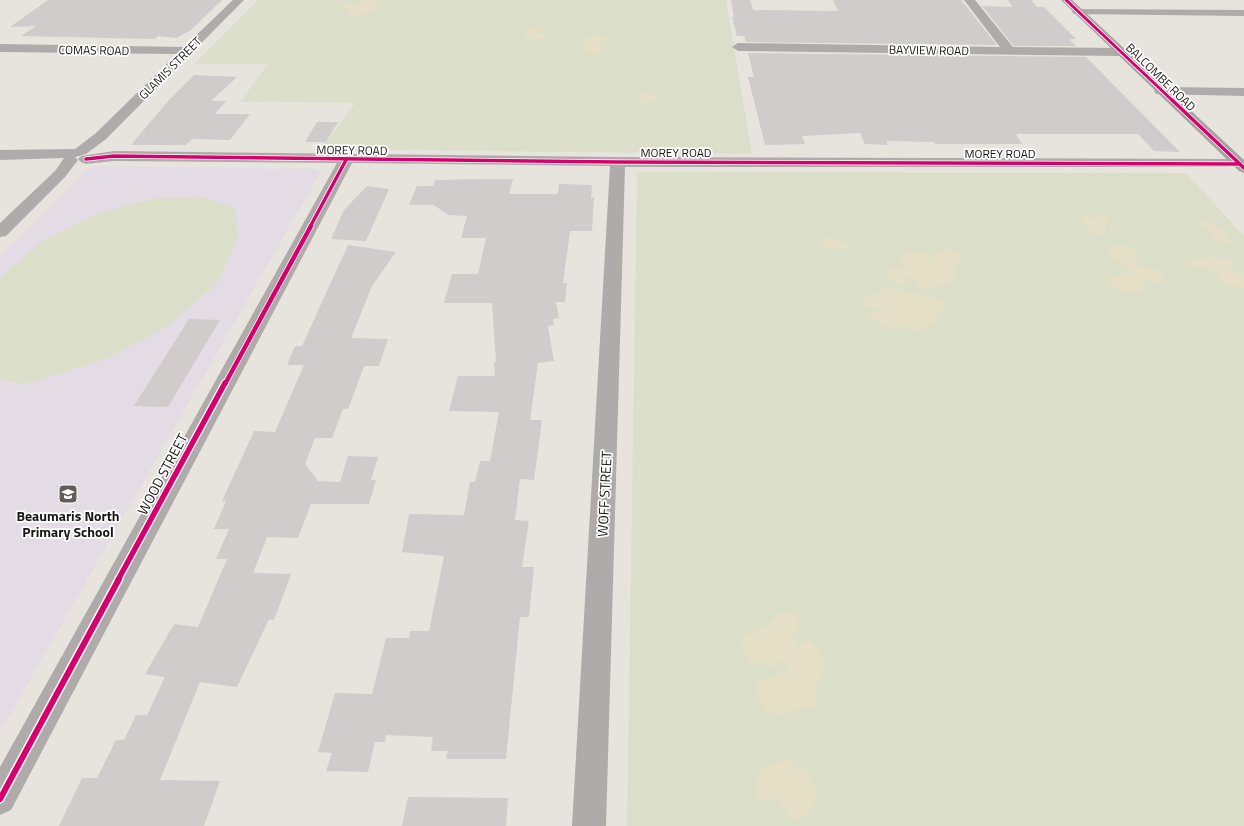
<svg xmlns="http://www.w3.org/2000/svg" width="1244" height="826" font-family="'Titillium Web',sans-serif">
<rect width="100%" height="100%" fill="#e7e3dd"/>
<polygon fill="#e4dce4" points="91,166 316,169 320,173 0,732 0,257"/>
<g fill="#dbdfc9">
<polygon points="258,0 726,0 752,154 317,149 328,140 355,103 240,102 268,64 194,64"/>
<polygon points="637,172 1186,173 1244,236 1244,826 627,826"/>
<polygon points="202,197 236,209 237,239 217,283 170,325 106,359 24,384 0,379 0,277 43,241 94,215 151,199"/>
</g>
<g fill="#e6dfc8">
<path d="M360,0H374L378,5C370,14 360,18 348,14L346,12L350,9H342L338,7L349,4L355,6L356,3Z"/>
<polygon points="533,27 542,28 536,34 544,35 543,39 537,40 535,36 524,39 524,35 530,31 526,29"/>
<polygon points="595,35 601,35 608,38 608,42 596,41 603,44 604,51 600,53 587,53 584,49 594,47 583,47 581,44 586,42 587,37"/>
<path d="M639,94H651L662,98C652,101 647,105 638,100Z"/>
<path d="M1099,214L1105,215L1109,220L1105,226V232L1101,236C1087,234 1086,228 1081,216L1094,217Z"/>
<path d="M1198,221C1213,221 1225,228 1231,241L1227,244C1220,241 1212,240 1210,232L1195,223Z"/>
<path d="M827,237L847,243L849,247C840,250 825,251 820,241Z"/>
<path d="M1122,244C1130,246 1134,251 1138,258H1131C1135,267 1150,269 1159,271L1165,280L1160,283L1150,280L1145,282L1139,292C1127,292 1118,290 1110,281L1114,276L1133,274V271L1113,259L1108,249L1109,246Z"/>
<path d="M951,250L957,252L962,260L953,264L957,273C950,284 939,287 927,290L919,286L914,279L905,278L906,284C898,284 891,281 887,275L892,267L907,269L900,262L899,258L908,252L925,253L929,260L932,259L930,255L933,254Z"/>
<path d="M1218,257L1229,258L1232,262L1233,268L1226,269L1229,272L1242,273L1244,276V288C1234,288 1220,286 1217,275L1219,272C1211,267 1201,269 1191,267L1188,262L1191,259H1213Z"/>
<polygon points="885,287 898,291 911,292 942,300 944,306 936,315 934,323 927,326 925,329 917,331 906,327 890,328 875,321 868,314 883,311 882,307 868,308 861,299 874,295"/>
<polygon points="790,611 796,615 799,623 798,631 791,633 794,640 799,646 808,639 820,651 824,664 820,679 814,688 816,700 812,709 800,706 794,712 778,714 764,710 758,697 756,684 768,677 788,671 786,662 780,661 772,668 761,664 753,664 744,653 742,641 748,634 765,627 780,612"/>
<path d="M791,758C794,769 797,770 808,771C819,793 820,805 799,821L789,818L778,798L766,801L756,798V780L763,769Z"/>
</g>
<g fill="#cfcccb">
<polygon points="48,0 222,0 191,30 176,38 158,36 155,39 21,36 36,26 10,27"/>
<polygon points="731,0 750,0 753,10 838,11 833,0 961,0 997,45 746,42 744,36 737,36 732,17 734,17"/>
<polygon points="1008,0 1031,0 1037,7 1044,7 1076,39 1069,39 1076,46 1014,46 982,6 1013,7"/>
<polygon points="748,53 1086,57 1180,152 1154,151 1138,134 1016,134 1022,144 935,144 934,142 886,141 888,145 865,144 860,133 802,136 805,144 765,145 748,77 754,77"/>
<polygon points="194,75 237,77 211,101 226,101 215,114 250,114 230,140 192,139 186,145 131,145 168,101"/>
<polygon points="317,122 338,122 326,142 305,142"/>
<polygon points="485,179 513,179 509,194 558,194 559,184 592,185 591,198 594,197 592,231 570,231 563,283 567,283 565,302 556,302 559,318 553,319 554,325 548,326 554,361 538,363 530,420 542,420 534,480 520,479 515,520 529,521 522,567 534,567 529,617 520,617 506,759 446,759 448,751 431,751 433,737 386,735 385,742 375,742 368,772 326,771 332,753 318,752 335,693 372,694 386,638 409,638 410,631 429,631 444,556 402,552 409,514 464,515 470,482 475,482 480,461 490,461 499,412 449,411 458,376 495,376 494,363 496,362 492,303 444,303 452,274 478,274 486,238 461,238 467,216 448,215 434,205 409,205 417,186 433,186 435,180"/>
<polygon points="367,186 389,189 366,241 331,239 344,210"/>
<polygon points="348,245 396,252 372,286 351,338 388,339 379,366 364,366 348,409 343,409 332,438 315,438 305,464 318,481 340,482 348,456 378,457 371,480 376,480 369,504 311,504 298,538 267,537 253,573 291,574 274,620 269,619 237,687 200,682 160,780 220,781 204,826 59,826 82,778 97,778 116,740 124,740 136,715 147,715 165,677 145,674 174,624 198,627 227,559 216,559 229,529 214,529 226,501 222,501 254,431 275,432 304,365 287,365 295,346 302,346"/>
<polygon points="189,319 220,320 168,407 134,406"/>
<polygon points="408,797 508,798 506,826 402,826"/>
</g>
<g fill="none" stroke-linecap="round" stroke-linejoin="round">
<g fill="#aeabaa" fill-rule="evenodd">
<polygon points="233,0 244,0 106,139 86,154 75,157 78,160 65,177 6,236 0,237 0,223 55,171 64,158 0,160 0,150 75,149 96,133 177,54 0,52 0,44 184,47"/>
<polygon points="964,0 975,0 1013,47 1120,48 1126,52 1120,56 738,51 732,47 738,43 1000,47"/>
<polygon points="1078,9 1244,10 1244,16 1074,14 1072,12 1074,10"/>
<polygon points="1161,87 1244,88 1244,96 1156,94 1154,91 1156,88"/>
<polygon points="114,151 618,157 1239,159 1244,161 1244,167 625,167 606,826 572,826 610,166 352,163 11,810 0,815 0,767 337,163 114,161 86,164 81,162 78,159 81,156"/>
</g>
<polygon fill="#a6a3a2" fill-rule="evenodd" points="1061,0 1072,0 1244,160 1244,173 1239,171"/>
<g stroke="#fff" stroke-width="4.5">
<polyline id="cycleway-far4" points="1066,0 1173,101"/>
</g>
<g stroke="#fff" stroke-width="5">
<g id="cycleway-far3">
<polyline points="1172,100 1244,168"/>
<polyline points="86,159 114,156 618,162 1239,164"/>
<polyline points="310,227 346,160"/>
</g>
</g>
<g stroke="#fff" stroke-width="6">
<polyline id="cycleway-far2" points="225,384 311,226"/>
</g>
<g stroke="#fff" stroke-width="8">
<polyline id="cycleway-far1" points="118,580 225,383"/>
</g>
<g stroke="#fff" stroke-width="9">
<polyline id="cycleway" points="0,799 119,579"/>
</g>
<use href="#cycleway-far4" stroke="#d6006c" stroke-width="3"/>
<use href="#cycleway-far3" stroke="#d6006c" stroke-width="3.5"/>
<use href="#cycleway-far2" stroke="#d6006c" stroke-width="4.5"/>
<use href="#cycleway-far1" stroke="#d6006c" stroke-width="5.5"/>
<use href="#cycleway" stroke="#d6006c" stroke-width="6"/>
</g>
<defs>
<g id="school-square" transform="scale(1)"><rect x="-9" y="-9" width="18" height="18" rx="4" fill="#605e59" stroke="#fff"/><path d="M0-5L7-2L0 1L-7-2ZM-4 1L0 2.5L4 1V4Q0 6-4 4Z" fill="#fff"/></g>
</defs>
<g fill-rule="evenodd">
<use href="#school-square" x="68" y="494"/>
</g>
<g text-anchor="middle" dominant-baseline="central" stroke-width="3.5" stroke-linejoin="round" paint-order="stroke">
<g font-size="12" fill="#181612" stroke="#fff">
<text transform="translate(94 50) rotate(1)">COMAS ROAD</text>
<text transform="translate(929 50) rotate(1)">BAYVIEW ROAD</text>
<text transform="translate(170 68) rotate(-45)">GLAMIS STREET</text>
<text transform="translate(1161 77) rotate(44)">BALCOMBE ROAD</text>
<text transform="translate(352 150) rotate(1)">MOREY ROAD</text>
<text x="676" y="152">MOREY ROAD</text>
<text x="1000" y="153">MOREY ROAD</text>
</g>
<g font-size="14" fill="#181612" stroke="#fff">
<text transform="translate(162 474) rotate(-62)">WOOD STREET</text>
<text transform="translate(604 494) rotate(-87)">WOFF STREET</text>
</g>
<g font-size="14" font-weight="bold" fill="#181612" stroke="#fff">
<text x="68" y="515">Beaumaris North<tspan x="68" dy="16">Primary School</tspan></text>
</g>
</g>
</svg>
